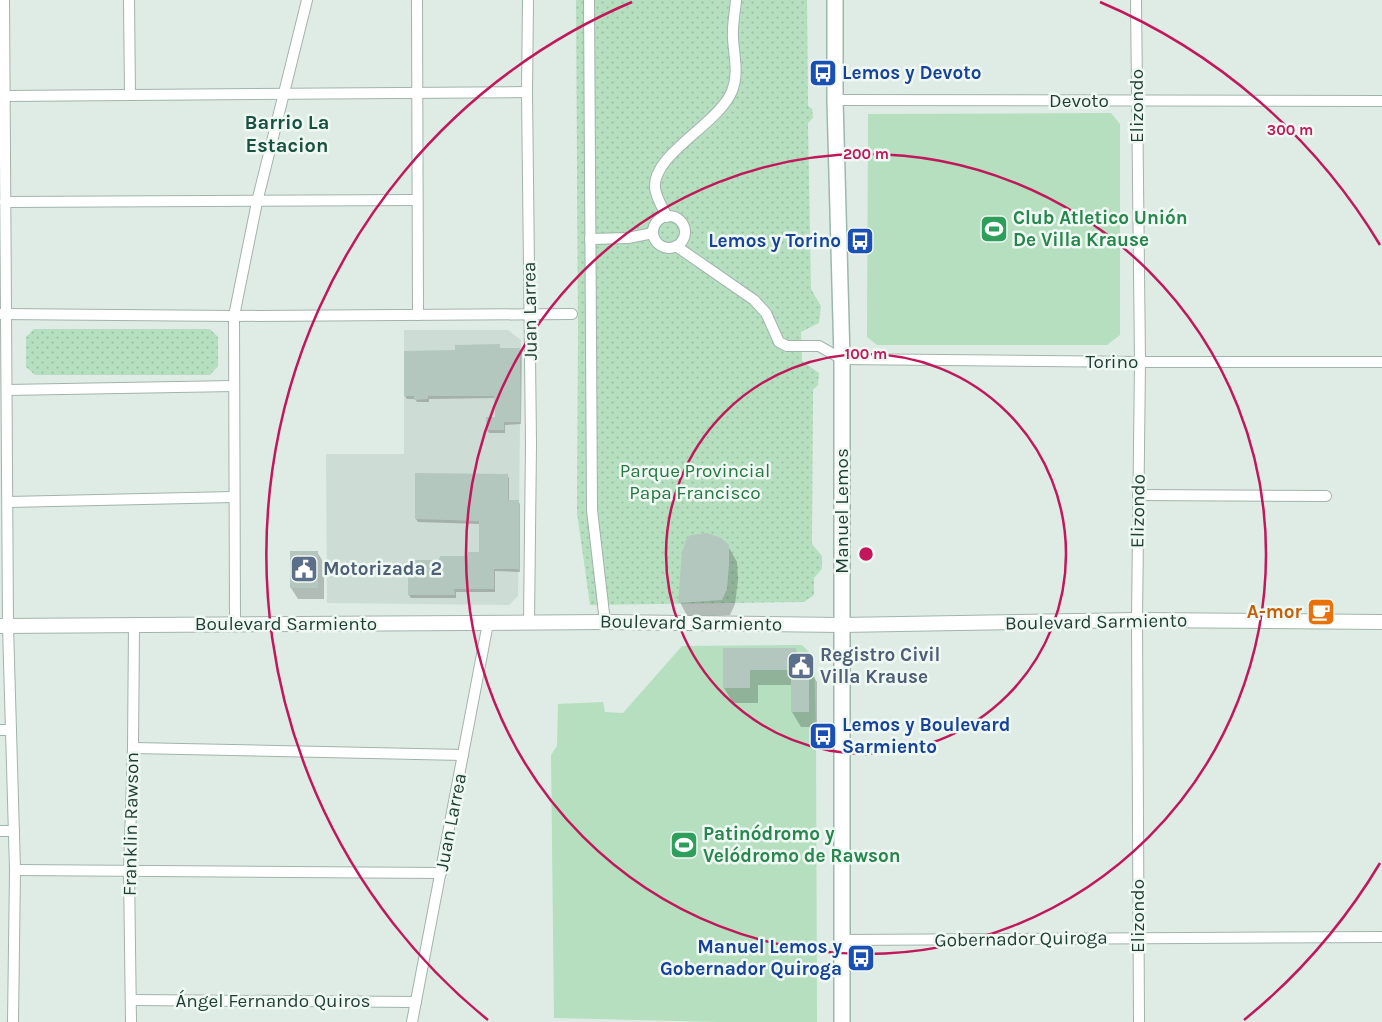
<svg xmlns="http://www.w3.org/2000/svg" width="1382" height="1022" font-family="Karla,sans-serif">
<defs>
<pattern id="park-dots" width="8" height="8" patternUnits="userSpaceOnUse" patternTransform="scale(1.25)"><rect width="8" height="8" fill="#b5dfbf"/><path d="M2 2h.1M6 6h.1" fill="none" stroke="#9bc0a5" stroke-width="1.8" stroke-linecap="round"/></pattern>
</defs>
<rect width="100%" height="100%" fill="#dfece5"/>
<polygon fill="#cddcd4" points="404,330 508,330 521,340 518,596 509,605 327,603 326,454 404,454"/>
<g fill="url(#park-dots)">
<polygon points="576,0 807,0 808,106 812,109 813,118 808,123 811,289 821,306 819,323 801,332 802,361 819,373 818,385 813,390 812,544 822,556 822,569 814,578 814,595 804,602 590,605 577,513 578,331"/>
<polygon points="34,329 210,329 218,337 218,366 210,375 35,375 26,367 26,337"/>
</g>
<g fill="#b5dfbf">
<polygon points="1111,113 1120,124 1120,335 1107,345 877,345 867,337 868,114"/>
<polygon points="802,645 814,657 816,730 817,1022 718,1022 554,1018 551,755 557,746 558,704 603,702 605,712 623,713 682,646"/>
</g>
<g fill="#0003">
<polygon points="499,346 501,349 520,349 522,352 521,424 505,425 505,433 489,433 487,430 496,418 496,398 429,399 429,402 417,402 415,399 407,399 405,396 456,351"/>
<polygon points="507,475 509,478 509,501 518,501 520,504 520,572 495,571 495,592 456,592 456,598 411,598 409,595 441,561 469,557 480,553 480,524 418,522 416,519"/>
<polygon points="728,546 737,562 738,580 735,604 730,615 688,618 680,602"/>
<polygon points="317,552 324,563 324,599 298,599 291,588"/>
<polygon points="795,649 799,657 802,657 817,682 817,727 801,727 792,712 792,685 758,685 758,703 733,703 724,688 724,650"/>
</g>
<g fill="#b4c7be">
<polygon points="500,344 500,348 520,348 520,422 504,422 504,430 486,430 486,417 495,417 494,396 428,396 428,399 414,400 414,396 404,396 404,351 455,350 455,345"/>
<polygon points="415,473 508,474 508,500 519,500 519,569 494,569 494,589 454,589 455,595 408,595 408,560 439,560 440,556 467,556 468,552 479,552 479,521 415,519"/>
<polygon points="707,533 721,538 729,545 729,564 727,589 722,600 678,603 682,552 687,538 691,535"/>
<rect x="290" y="551" width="28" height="37"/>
<polygon points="723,648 796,648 795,656 803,656 809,665 809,712 791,712 791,670 750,670 750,688 723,688"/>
</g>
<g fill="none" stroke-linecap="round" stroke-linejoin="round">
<g stroke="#a1b4ac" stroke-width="12">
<g id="minor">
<polyline points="4,0 8,626 15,870 13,1022"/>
<polyline points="129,0 130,95"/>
<polyline points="417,0 418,315"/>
<polyline points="528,0 527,92 531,443 529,622"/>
<polyline points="589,0 592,510 605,622"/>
<polyline points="1136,0 1140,362 1137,620 1139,1022"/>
<polyline points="5,96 527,92"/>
<polyline points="835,100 1382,101"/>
<polyline points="5,202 417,200"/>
<circle cx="669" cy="232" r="16"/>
<path d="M667,217C663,208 656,198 655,188C652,154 719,124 732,91C739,73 734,57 733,38C732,26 735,13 736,0"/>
<polyline points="590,239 628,238 653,233"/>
<polyline points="676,246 754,300 766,313 779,342 787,346 819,346 842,359 1140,362 1382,362"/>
<polyline points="1,314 234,316 572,314"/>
<polyline points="7,390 234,386"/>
<polyline points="1138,495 1326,496"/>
<polyline points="8,502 234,497"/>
<polyline points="235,625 234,316 257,202 307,0"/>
<polyline points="0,730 11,730"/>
<polyline points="133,748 463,755"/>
<polyline points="0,831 14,831"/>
<polyline points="15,870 441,873"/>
<polyline points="841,940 1382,937"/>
<polyline points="131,1000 416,1002"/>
<polyline points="131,1022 129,870 133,748 134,625"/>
<polyline points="412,1022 488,623"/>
</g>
</g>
<g stroke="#a1b4ac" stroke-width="16">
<polyline id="tertiary" points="0,626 605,622 841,625 1137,620 1382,622"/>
</g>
<g stroke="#9cb8ad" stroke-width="18">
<polyline id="secondary" points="835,0 835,100 842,359 842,1022"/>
</g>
<use href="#minor" stroke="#fff" stroke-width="10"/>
<use href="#tertiary" stroke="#fff" stroke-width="14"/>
<use href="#secondary" stroke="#fff" stroke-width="15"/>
</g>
<g fill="none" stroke="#c2185b" stroke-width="2.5">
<circle cx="866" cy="554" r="200"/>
<circle cx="866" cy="554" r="400"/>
<path d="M1380 863A600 600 0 0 1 1244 1020M488 1020A600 600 0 0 1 632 2M1100 2A600 600 0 0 1 1380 245"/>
</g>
<defs>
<g id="bus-square" transform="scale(1.4375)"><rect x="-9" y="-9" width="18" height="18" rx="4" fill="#1a4fb4" stroke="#eff8f3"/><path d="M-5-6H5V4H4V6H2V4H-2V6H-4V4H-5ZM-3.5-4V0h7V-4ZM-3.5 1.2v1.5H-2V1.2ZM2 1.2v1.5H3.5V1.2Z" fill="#fff"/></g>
<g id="stadium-square" transform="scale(1.4375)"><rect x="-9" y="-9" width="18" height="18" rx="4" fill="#2e9e5b" stroke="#eff8f3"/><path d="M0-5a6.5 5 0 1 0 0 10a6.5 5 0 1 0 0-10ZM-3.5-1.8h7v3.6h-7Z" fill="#fff"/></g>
<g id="civic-square" transform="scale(1.4375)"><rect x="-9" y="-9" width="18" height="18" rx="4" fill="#5c6f8a" stroke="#eff8f3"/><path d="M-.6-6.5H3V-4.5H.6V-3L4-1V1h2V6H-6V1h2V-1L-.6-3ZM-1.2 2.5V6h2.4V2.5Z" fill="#fff"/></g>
<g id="cafe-square" transform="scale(1.4375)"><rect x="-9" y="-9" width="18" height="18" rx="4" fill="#e8710a" stroke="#eff8f3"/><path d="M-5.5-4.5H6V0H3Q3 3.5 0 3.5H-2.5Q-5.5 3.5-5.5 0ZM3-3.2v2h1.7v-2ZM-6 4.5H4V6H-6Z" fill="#fff"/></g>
</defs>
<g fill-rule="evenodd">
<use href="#bus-square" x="823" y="73"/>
<use href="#stadium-square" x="994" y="229"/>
<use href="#bus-square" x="860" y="241"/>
<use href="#civic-square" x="304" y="569"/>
<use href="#cafe-square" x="1321" y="612"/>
<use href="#civic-square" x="801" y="666"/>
<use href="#bus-square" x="823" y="736"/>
<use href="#stadium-square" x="684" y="845"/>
<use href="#bus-square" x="861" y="958"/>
</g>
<g text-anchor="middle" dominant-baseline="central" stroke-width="5" stroke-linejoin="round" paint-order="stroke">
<g font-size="19" font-weight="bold" fill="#164399" stroke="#eff8f3" text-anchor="start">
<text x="842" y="73">Lemos y Devoto</text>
<text x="841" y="241" text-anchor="end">Lemos y Torino</text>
<text x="842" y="725">Lemos y Boulevard<tspan x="842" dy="22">Sarmiento</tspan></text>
<text x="842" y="947" text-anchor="end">Manuel Lemos y<tspan x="842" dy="22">Gobernador Quiroga</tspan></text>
</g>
<g font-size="19" fill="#1e3d34" stroke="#eff8f3">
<text x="1079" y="101">Devoto</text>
<text transform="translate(1137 106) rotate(-90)">Elizondo</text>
<text transform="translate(530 311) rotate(-91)">Juan Larrea</text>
<text x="1112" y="362">Torino</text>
<text transform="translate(842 511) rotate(-90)">Manuel Lemos</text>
<text transform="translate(1138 511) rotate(-89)">Elizondo</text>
<text transform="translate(1096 622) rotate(-1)">Boulevard Sarmiento</text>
<text transform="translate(691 623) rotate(1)">Boulevard Sarmiento</text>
<text x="286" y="624">Boulevard Sarmiento</text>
<text transform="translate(451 822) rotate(-79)">Juan Larrea</text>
<text transform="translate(131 824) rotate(-89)">Franklin Rawson</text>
<text transform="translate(1138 916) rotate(-90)">Elizondo</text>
<text transform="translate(1021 939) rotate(-1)">Gobernador Quiroga</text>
<text x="273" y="1001">Ángel Fernando Quiros</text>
</g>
<g font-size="19" font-weight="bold" fill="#27864d" stroke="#eff8f3" text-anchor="start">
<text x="1013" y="218">Club Atletico Unión<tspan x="1013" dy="22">De Villa Krause</tspan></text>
<text x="703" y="834">Patinódromo y<tspan x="703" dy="22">Velódromo de Rawson</tspan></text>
</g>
<g font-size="19" fill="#257841" stroke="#eff8f3">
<text x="695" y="471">Parque Provincial<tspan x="695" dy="22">Papa Francisco</tspan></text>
</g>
<g font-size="19" font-weight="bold" fill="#4e5e75" stroke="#eff8f3" text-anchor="start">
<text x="323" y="569">Motorizada 2</text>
<text x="820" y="655">Registro Civil<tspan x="820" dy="22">Villa Krause</tspan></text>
</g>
<g font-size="19" font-weight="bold" fill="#c56008" stroke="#eff8f3" text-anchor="end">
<text x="1302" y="612">A-mor</text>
</g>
<g font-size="20" font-weight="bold" fill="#185141" stroke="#eff8f3">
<text x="287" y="122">Barrio La<tspan x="287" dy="23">Estacion</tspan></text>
</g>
</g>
<circle cx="866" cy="554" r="8" fill="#c2185b" stroke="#eff8f3" stroke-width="2.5"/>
<g font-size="15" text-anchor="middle" font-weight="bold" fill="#c2185b" stroke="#eff8f3" stroke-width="5" stroke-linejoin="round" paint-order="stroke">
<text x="1290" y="135">300 m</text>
<text x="866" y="159">200 m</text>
<text x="866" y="359">100 m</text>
</g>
</svg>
